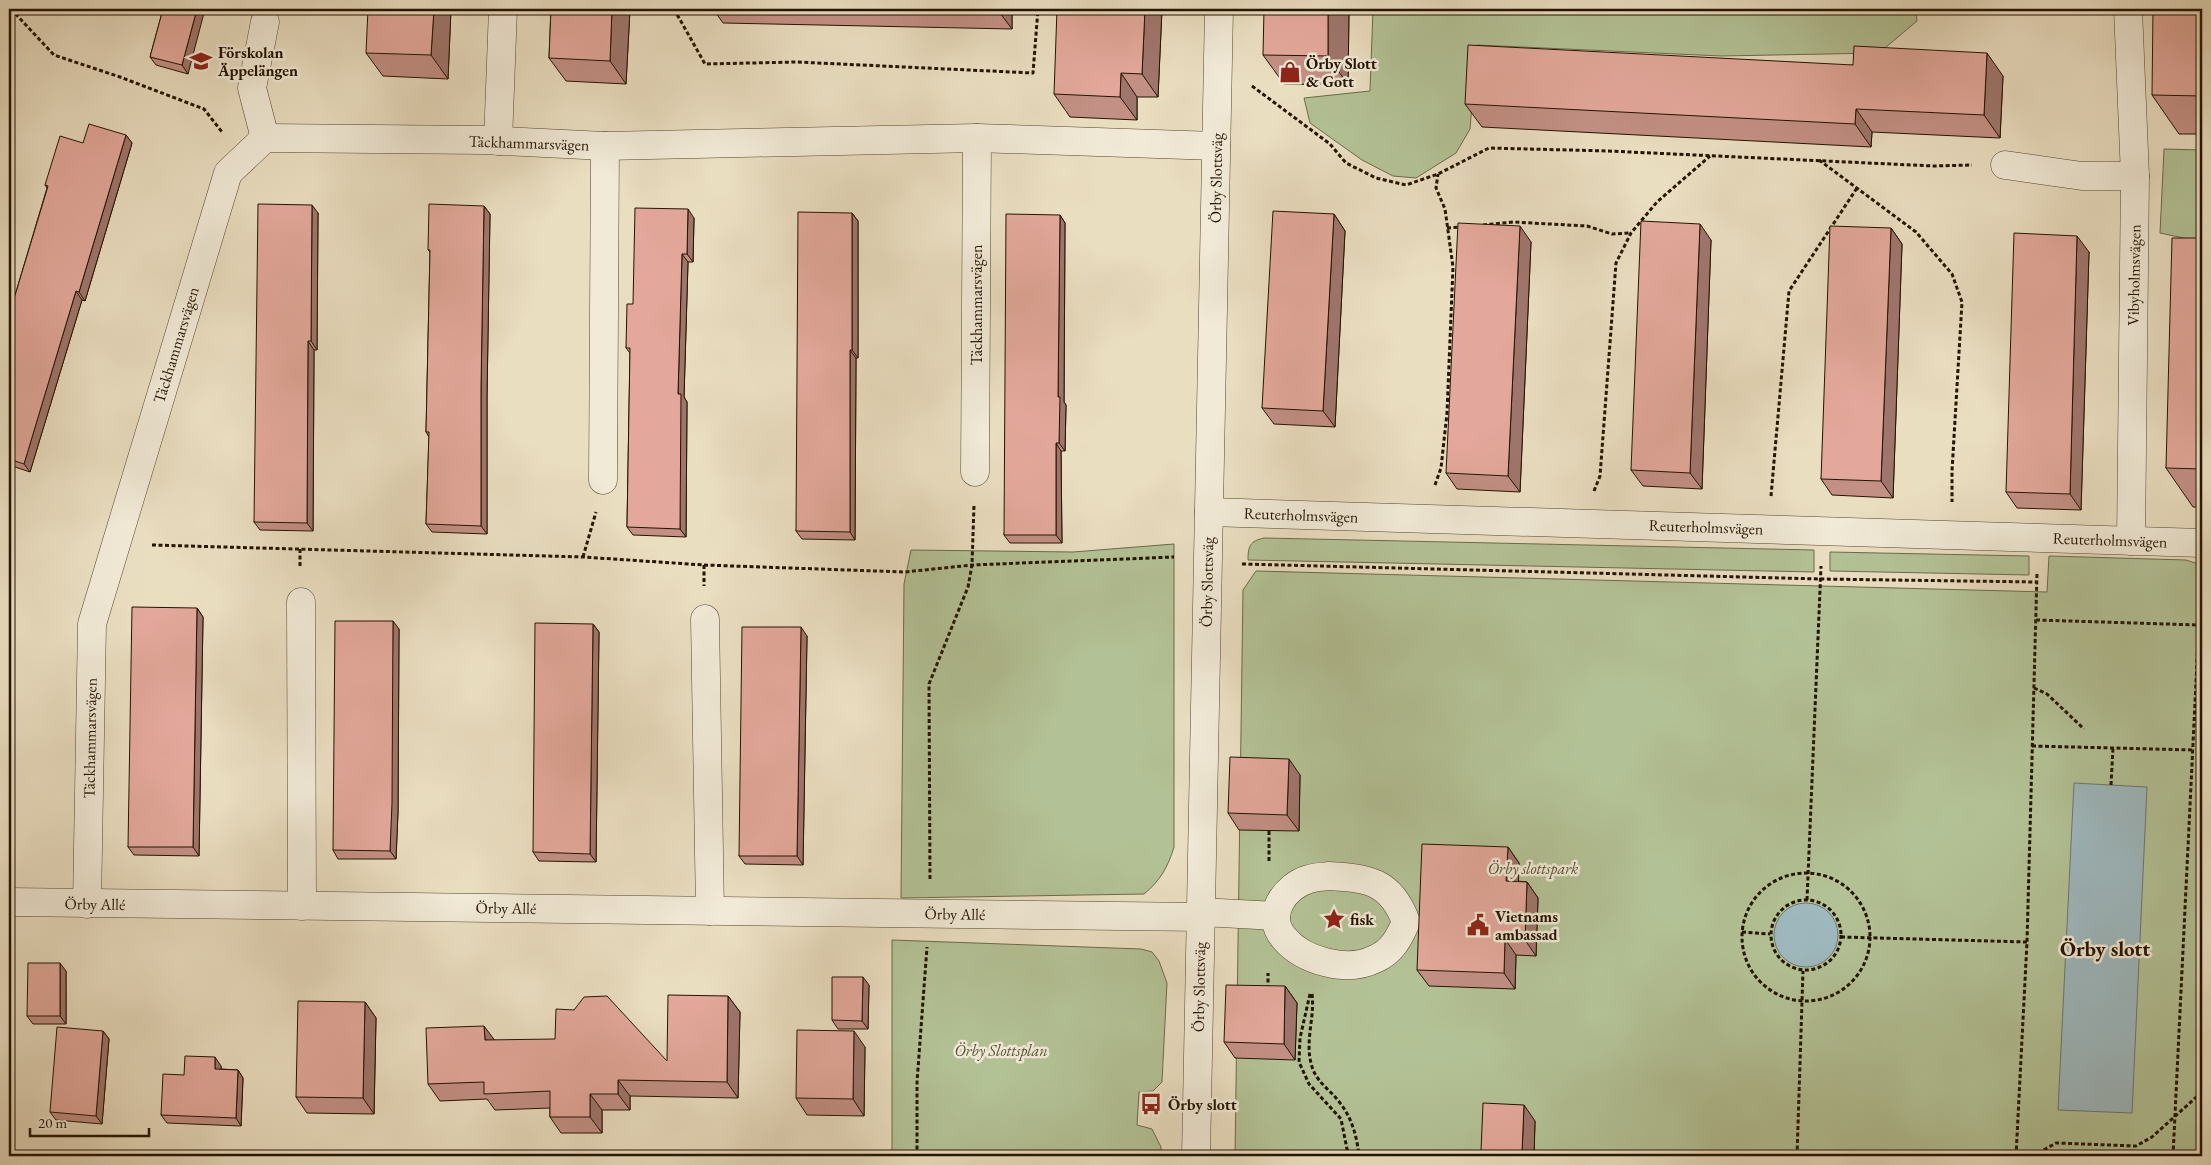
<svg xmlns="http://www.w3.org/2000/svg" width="2211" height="1165" font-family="'EB Garamond',serif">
<rect width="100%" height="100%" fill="#eadec1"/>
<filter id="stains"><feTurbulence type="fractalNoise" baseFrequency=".004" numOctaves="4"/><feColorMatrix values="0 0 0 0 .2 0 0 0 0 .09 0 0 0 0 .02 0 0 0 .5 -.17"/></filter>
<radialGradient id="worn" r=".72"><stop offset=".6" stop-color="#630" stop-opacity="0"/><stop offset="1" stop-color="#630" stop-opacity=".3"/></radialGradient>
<g fill="#b3c296" stroke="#6b6a4b">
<polygon points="1373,9 1916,9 1917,21 1879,53 1721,56 1477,45 1470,129 1456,153 1416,178 1393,176 1362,160 1310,123 1304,98 1370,91"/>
<polygon points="2164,149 2202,150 2202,242 2160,233"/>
<path d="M1264,538L1814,550V572L1248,560C1248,546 1250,541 1264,538Z"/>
<path d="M1174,544V847C1168,867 1160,881 1144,894L901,898L904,584L911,550L1073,552Z"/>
<polygon points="1830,552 2029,556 2029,575 1830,571"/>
<polygon points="2049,556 2186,560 2202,565 2202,1156 1235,1156 1243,590 1256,571 2047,592"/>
<polygon points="892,940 1141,949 1152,952 1159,961 1167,983 1162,1082 1153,1091 1139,1092 1137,1125 1152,1129 1161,1147 1161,1156 892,1156"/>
</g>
<g fill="#9eb9bf" stroke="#6d7773">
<polygon points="2074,783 2147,787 2132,1113 2058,1110"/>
<circle cx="1806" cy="935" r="32"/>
</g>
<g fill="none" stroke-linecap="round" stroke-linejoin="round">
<g stroke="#554630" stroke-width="29">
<g id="minor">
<polyline points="2128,9 2135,176 2131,541"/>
<polyline points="265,138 252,88 265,22"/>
<polyline points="498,141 503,9"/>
<polyline points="2005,165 2082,176 2135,176"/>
<polyline points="975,472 977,138"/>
<polyline points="603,480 605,146"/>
<polyline points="1209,512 2202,543"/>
<polyline points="301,602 302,906"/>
<polyline points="705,619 710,911"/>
<path d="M1328,876C1368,878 1391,881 1406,922C1399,938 1392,952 1375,959C1347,973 1303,961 1284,938C1264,915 1285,886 1309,879C1315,877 1322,877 1328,876Z"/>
<polyline points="9,902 1201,917"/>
<polyline points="87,904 92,624 228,173 265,138 483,140 605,146 977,138 1216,146"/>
<polyline points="1201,912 1276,916"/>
<polyline points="1196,1156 1219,9"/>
</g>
</g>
<g stroke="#231300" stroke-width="3" stroke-dasharray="4 2.5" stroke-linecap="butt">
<polyline points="11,9 54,55 120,77 204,109 222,132"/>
<polyline points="674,9 705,64 797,62 1033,73 1038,9"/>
<polyline points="1252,86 1330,144 1346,163 1376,178 1406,185 1438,174 1489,148 1608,151 1934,166 1972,165"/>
<polyline points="1819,160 1916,232 1952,274 1962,302 1952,471 1952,502"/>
<polyline points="1483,225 1513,222 1587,226 1612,234 1630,233"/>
<polyline points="1447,228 1462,227"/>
<polyline points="1435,485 1441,468 1447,413 1453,267 1445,209 1436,188 1438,174"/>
<polyline points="1594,491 1600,476 1616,263 1631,233 1657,202 1710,156"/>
<polyline points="1771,496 1789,291 1857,188"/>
<polyline points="152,545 583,557 704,565 905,572 972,565 1174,557"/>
<polyline points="300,549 300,568"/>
<polyline points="583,557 596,512"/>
<polyline points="1242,564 1821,579 2036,582"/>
<polyline points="704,565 704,586"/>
<polyline points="2036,620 2199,625"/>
<polyline points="2034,688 2047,694 2084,729"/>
<polyline points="2032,746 2194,750"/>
<polyline points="2111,785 2113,748"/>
<polyline points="1269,861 1269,831"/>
<circle cx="1806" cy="937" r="64"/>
<polyline points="930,879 929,684 968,587 972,565 974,505"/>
<circle cx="1806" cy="935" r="35"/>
<polyline points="1807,900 1821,566"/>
<polyline points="1742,932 1770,934"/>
<polyline points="1841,937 2027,942"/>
<polyline points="1268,989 1268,973"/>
<polyline points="1310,994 1300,1038 1299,1062 1309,1084 1341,1119 1348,1154 1352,1156"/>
<path d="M1312,994C1315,1017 1305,1040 1311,1063C1315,1082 1330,1089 1340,1103C1352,1118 1357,1137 1359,1156"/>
<polyline points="917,1156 917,1082 927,947"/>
<polyline points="1797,1156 1803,971"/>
<polyline points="1981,1156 1996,1153 2016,1156 2033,1156 2056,1143 2136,1146 2152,1137 2202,1092"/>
<polyline points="2016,1156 2027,942 2037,573"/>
<polyline points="2173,1156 2201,579"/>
</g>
<use href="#minor" stroke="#f1ead7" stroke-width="28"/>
</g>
<g fill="#c39085" stroke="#231300">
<polygon points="163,9 188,74 156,65 150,57"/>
<polygon points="451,9 448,79 383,76 366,53"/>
<polygon points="551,9 630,9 626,84 566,81 549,58"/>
<polygon points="713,9 1012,9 1012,29 723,23"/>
<polygon points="1162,9 1158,97 1137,97 1137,120 1070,117 1054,94"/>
<polygon points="1349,9 1348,85 1284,84 1263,55"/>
<polygon points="1963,9 2027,9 2027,10"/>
<polygon points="2202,9 2202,134 2179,134 2152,95"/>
<polygon points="1853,65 2003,76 2000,138 1872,132 1871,147 1482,127 1465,104"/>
<polygon points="126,135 132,143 85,301 82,300 30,472 9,465 9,312 10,312 47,188 45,185 83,143"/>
<polygon points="484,206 490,214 487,396 487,534 432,532 426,524 429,437 426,432 430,252 428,250"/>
<polygon points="318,213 317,350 314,350 313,531 260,530 254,522"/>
<polygon points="852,213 858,221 858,358 856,358 855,540 802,539 796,531"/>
<polygon points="1334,214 1345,231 1335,427 1274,424 1262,408"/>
<polygon points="1060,215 1065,223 1064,402 1066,405 1065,451 1061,451 1062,543 1010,543 1004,535"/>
<polygon points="694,218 693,262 688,262 684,397 687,402 686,537 633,535 627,527 630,353 626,348 633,304"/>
<polygon points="1891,228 1902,244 1893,498 1832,495 1821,479"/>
<polygon points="2202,238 2202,507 2193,507 2166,468"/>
<polygon points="1711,240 1702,489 1643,486 1631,470"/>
<polygon points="1531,242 1520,492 1457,489 1446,473"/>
<polygon points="2089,252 2081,510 2017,508 2006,492"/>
<polygon points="197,608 203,617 199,856 134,855 128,847"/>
<polygon points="593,624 599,632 596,862 539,861 533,852"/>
<polygon points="399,629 398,812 396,859 338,859 333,850"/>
<polygon points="807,636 803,865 745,864 739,856"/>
<polygon points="1300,775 1299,831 1239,830 1228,813"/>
<polygon points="1508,847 1519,863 1518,881 1527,882 1538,898 1536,956 1516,955 1515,989 1429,986 1417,970"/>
<polygon points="66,971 66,1024 33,1024 27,1016"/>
<polygon points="869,985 868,1029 838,1029 832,1020"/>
<polygon points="1285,986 1297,1003 1295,1060 1235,1058 1224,1042"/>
<polygon points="728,996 740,1012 738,1098 630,1096 630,1110 602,1110 602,1133 561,1133 550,1117 550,1108 495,1110 487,1099 440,1101 428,1084 494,1040 667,1061"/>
<polygon points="365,1002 376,1018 374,1114 307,1113 296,1097"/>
<polygon points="103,1031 109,1039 102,1124 56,1120 50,1112"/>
<polygon points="865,1047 864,1116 807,1115 796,1098"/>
<polygon points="221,1066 221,1069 238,1070 243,1078 241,1126 167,1123 161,1115 184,1075"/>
<polygon points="1535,1121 1534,1156 1485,1156 1481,1151"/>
</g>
<g fill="#9f766c" stroke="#231300">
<polygon points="197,9 205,9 188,74 182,65"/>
<polygon points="434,9 451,9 448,79 431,55"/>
<polygon points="612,9 630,9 626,84 610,61"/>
<polygon points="997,9 1012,9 1012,29"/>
<polygon points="1145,9 1162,9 1158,97 1142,74"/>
<polygon points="1328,9 1349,9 1348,85 1328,56"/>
<polygon points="1987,53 2003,76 2000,138 1984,115"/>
<polygon points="1121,73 1137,97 1137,120 1120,97"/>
<polygon points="1856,109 1872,132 1871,147 1855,124"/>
<polygon points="126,135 132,143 85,301 79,292"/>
<polygon points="312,205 318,213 317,350 311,341"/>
<polygon points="484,206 490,214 487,396 487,534 481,526 481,388"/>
<polygon points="688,209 694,218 693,262 687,254"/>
<polygon points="852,213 858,221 858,358 852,350"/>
<polygon points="1334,214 1345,231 1335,427 1323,411"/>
<polygon points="1060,215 1065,223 1064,402 1066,405 1065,451 1059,443 1058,397"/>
<polygon points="1700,224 1711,240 1702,489 1690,473"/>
<polygon points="1520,226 1531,242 1520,492 1508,476"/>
<polygon points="1891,228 1902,244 1893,498 1881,481"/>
<polygon points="2077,236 2089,252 2081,510 2070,494"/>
<polygon points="682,254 688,262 684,397 687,402 686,537 680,529 678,394"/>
<polygon points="76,291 82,300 30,472 24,464"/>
<polygon points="308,341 314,350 313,531 307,523"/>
<polygon points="850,350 856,358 855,540 850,532"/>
<polygon points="1056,443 1061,451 1062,543 1056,535"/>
<polygon points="197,608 203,617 199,856 193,847"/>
<polygon points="393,621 399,629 398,812 396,859 390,851"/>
<polygon points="593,624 599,632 596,862 590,854"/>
<polygon points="801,627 807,636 803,865 797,856"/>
<polygon points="1289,759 1300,775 1299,831 1287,815"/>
<polygon points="1508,847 1519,863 1518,897 1506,881"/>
<polygon points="1527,882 1538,898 1536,956 1525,940"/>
<polygon points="1505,939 1516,955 1515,989 1504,973"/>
<polygon points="60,963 66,971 66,1024 60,1016"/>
<polygon points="863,977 869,985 868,1029 862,1021"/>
<polygon points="1285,986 1297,1003 1295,1060 1284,1044"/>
<polygon points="728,996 740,1012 738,1098 727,1082"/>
<polygon points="365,1002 376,1018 374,1114 363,1098"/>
<polygon points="484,1026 496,1042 485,1040"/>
<polygon points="103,1031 109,1039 102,1124 96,1116"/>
<polygon points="854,1031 865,1047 864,1116 853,1099"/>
<polygon points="215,1057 221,1066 221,1077 215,1069"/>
<polygon points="238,1070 243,1078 241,1126 236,1118"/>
<polygon points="618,1080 630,1096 630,1110 618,1094"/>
<polygon points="590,1094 602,1110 602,1133 590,1117"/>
<polygon points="1524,1105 1535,1121 1534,1156 1525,1156 1522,1153"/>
</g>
<g fill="#e3a89b" stroke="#231300">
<polygon points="163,9 197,9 182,65 150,57"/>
<polygon points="368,9 434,9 431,55 366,53"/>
<polygon points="551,9 612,9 610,61 549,58"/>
<polygon points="1057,9 1145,9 1142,74 1121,73 1120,97 1054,94"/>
<polygon points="1264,9 1328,9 1328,56 1263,55"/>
<polygon points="2153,9 2202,9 2202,96 2152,95"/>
<polygon points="1468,45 1853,65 1854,46 1987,53 1984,115 1856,109 1855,124 1465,104"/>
<polygon points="89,124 126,135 79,292 76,291 24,464 9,459 9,312 10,312 48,186 45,185 60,136 83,143"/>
<polygon points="258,204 312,205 311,341 308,341 307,523 254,522"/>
<polygon points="429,204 484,206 481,388 481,526 426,524 429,432 426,432 430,250 428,250"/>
<polygon points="635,208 688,209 687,254 682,254 678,394 681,394 680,529 627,527 630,348 626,348 627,304 633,304"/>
<polygon points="1273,211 1334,214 1323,411 1262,408"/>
<polygon points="798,212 852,213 852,350 850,350 850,532 796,531"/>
<polygon points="1006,214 1060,215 1058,397 1060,397 1059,443 1056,443 1056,535 1004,535"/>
<polygon points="1641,221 1700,224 1690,473 1631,470"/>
<polygon points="1458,223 1520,226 1508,476 1446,473"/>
<polygon points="1830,226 1891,228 1881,481 1821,479"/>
<polygon points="2014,233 2077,236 2070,494 2006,492"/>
<polygon points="2172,238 2202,238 2202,469 2166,468"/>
<polygon points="132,607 197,608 193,847 128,847"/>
<polygon points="335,621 393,621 392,803 390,851 333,850"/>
<polygon points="535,623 593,624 590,854 533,852"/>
<polygon points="742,627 801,627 797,856 739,856"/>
<polygon points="1230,757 1289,759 1287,815 1228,813"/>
<polygon points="1422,844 1508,847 1506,881 1527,882 1525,940 1505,939 1504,973 1417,970"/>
<polygon points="28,963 60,963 60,1016 27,1016"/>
<polygon points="832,977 863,977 862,1021 832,1020"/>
<polygon points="1226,985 1285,986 1284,1044 1224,1042"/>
<polygon points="668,995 728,996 727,1082 618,1080 618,1094 590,1094 590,1117 550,1117 550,1091 484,1094 484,1082 428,1084 426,1028 484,1026 485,1040 555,1039 556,1009 574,1010 584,997 607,996 667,1061"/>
<polygon points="298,1001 365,1002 363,1098 296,1097"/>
<polygon points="57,1027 103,1031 96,1116 50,1112"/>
<polygon points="797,1030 854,1031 853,1099 796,1098"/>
<polygon points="185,1056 215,1057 215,1069 238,1070 236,1118 161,1115 163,1074 184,1075"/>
<polygon points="1483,1103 1524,1105 1522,1153 1481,1151"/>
</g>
<defs>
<g id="school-bare" transform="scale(1.725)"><path d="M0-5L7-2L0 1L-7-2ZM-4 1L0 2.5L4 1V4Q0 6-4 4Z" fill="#8f2418" stroke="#f1ead7" stroke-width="2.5" paint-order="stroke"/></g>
<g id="shop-bare" transform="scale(1.725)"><path d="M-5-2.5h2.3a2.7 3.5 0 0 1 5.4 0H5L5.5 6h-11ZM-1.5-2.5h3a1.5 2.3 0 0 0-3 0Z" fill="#8f2418" stroke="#f1ead7" stroke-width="2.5" paint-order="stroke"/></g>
<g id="sight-bare" transform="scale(1.725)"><path d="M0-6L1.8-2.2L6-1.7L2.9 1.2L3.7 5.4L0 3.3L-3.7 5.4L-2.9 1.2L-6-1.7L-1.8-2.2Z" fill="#8f2418" stroke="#f1ead7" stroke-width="2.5" paint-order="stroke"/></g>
<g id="civic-bare" transform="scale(1.725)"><path d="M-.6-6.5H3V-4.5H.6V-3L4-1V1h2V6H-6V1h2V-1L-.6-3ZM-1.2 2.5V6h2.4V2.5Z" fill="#8f2418" stroke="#f1ead7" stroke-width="2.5" paint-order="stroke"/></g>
<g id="bus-bare" transform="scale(1.725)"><path d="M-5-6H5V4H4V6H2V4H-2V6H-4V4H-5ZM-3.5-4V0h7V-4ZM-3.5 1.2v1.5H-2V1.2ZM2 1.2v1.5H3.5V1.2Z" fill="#8f2418" stroke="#f1ead7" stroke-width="2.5" paint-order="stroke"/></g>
</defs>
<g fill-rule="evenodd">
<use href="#school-bare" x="201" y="61"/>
<use href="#shop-bare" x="1290" y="72"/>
<use href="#sight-bare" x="1334" y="919"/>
<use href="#civic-bare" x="1478" y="925"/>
<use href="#bus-bare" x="1151" y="1104"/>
</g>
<g text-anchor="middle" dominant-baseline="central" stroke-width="5" stroke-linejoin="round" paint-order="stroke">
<g font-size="16" font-weight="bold" fill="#231300" stroke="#f1ead7" text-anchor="start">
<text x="218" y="52">Förskolan<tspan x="218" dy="18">Äppelängen</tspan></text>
<text x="1306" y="63">Örby Slott<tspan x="1306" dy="18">&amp; Gott</tspan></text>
<text x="1495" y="916">Vietnams<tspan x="1495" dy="18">ambassad</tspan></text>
<text x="1350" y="919">fisk</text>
<text x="1168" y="1104">Örby slott</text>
</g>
<g font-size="16" fill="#231300" stroke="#f1ead7">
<text transform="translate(529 143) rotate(2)">Täckhammarsvägen</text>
<text transform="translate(1216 178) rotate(-89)">Örby Slottsväg</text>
<text transform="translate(2134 275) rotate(-89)">Vibyholmsvägen</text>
<text transform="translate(976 305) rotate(-90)">Täckhammarsvägen</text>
<text transform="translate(176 345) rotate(-73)">Täckhammarsvägen</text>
<text transform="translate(1301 515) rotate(2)">Reuterholmsvägen</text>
<text transform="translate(1706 527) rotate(2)">Reuterholmsvägen</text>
<text transform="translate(2110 540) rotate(2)">Reuterholmsvägen</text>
<text transform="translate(1207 582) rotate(-89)">Örby Slottsväg</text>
<text transform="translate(90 738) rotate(-89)">Täckhammarsvägen</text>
<text transform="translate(95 904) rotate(1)">Örby Allé</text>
<text transform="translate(506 908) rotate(1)">Örby Allé</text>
<text transform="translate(955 914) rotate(1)">Örby Allé</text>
<text transform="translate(1199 987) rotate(-89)">Örby Slottsväg</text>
</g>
<g font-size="16" font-style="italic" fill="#555034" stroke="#f1ead7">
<text x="1533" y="868">Örby slottspark</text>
<text x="1001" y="1050">Örby Slottsplan</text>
</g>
<g font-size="21" font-weight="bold" fill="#231300" stroke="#f1ead7">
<text x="2105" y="948">Örby slott</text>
</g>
</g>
<rect width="2211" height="1165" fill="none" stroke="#eadec1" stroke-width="30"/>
<rect x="10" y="10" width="2191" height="1145" fill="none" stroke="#231300" stroke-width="2.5"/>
<rect x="15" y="15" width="2181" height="1135" fill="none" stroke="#231300"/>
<path d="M30 1128v8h119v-8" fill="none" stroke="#231300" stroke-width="2.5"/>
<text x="38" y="1128" font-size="15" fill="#231300" stroke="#f1ead7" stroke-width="4" paint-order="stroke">20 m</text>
<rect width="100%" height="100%" filter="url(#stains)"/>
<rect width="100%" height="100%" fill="url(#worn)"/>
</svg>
